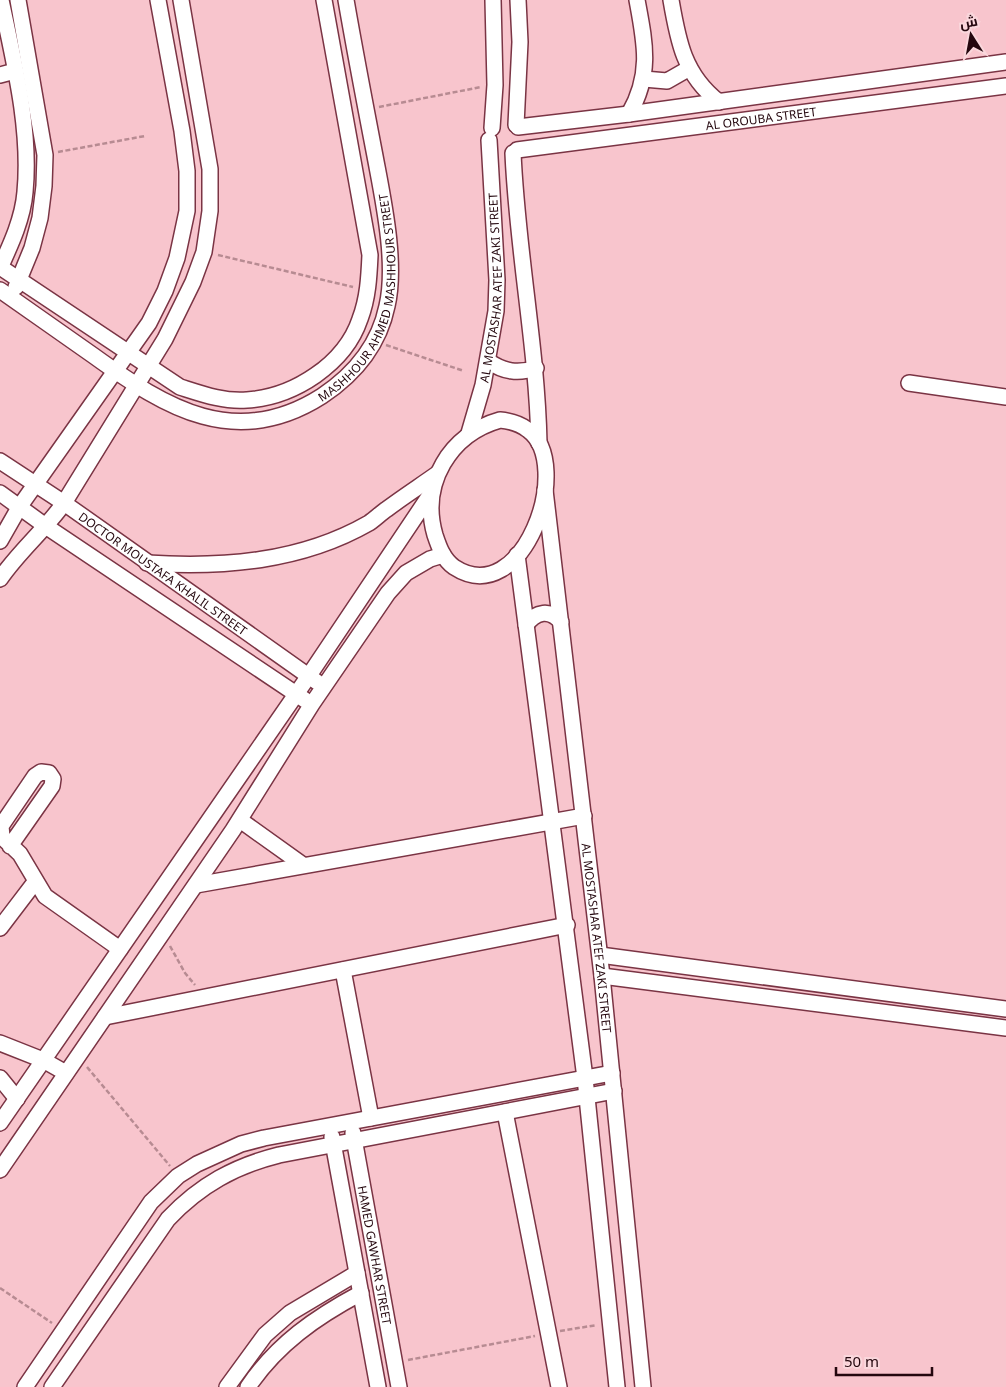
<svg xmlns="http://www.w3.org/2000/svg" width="1006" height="1387" font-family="'Noto Sans',Cairo,sans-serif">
<rect width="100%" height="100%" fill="#f8c5cd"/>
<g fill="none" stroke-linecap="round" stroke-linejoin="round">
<g stroke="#7a3444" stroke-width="18">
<g id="minor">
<path d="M671,0C678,41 684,75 719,102"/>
<polyline points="0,75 15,71"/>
<polyline points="644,79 667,81 688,69"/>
<path d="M629,114C652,74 645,43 637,0"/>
<polyline points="516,125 520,42 518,0"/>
<polyline points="518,127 629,114 1006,62"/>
<polyline points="492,128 495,85 493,0"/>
<path id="s1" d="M517,150L1006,86"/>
<path d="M513,153C517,250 537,346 539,443"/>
<path d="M0,267L180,387C202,394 224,402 247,400C294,397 345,364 360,319C368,298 369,277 370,255L324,0"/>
<path d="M0,268C11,244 23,218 25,192C31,129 14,62 1,0"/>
<polyline points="16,287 32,248 40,218 44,186 45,155 18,0"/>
<path id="s2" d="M0,290C31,312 63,334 94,356C166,408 236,451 322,396C355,374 379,345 387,306C397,263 383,199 375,156C365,104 355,52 346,0"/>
<path d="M488,361C504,372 518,374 536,368"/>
<polyline points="909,383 1006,397"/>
<path d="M500,420C511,421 519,423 528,430C575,464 523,612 454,567C443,559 439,547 435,535C420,484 450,434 500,420Z"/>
<path id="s3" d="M469,433L483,385L496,311L497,280L489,140"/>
<path id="s4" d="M0,461L64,503L317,682"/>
<path id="s5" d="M545,490L602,976L643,1387"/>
<polyline points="0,493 47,527 305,700"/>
<polyline points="0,541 20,506 149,323 165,291 177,258 187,211 187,171 182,131 158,0"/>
<polyline points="517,555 585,1078 617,1387"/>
<path d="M147,563C222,568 301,562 369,523C375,519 381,513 387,509C403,497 420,486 437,474"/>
<path d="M0,579C19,551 45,530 64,503L165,339L193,282L204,252L210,211V169L181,0"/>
<path d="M526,625C536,611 550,609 561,622"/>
<polyline points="240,820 303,865"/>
<polyline points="10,846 52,786 53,779 49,773 41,772 35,776 1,826 2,837 20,854 45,896 120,949"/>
<polyline points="196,885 584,816"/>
<polyline points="0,928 35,882"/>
<polyline points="600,955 1006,1009"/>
<polyline points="343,970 371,1118"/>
<polyline points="602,976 1006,1028"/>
<polyline points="105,1017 567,925"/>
<polyline points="0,1043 43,1060 66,1073"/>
<polyline points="0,1078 17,1099"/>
<polyline points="505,1112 559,1387"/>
<polyline points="0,1123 308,677 432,492"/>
<path id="s6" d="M353,1133L399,1387"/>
<polyline points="332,1137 378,1387"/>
<polyline points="0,1170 233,830 312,704 388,593 406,573 430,559 443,555"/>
<polyline points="25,1387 151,1202 178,1176 197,1164 241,1144 264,1138 612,1073"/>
<path d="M52,1387L168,1219C200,1185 235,1166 279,1155L614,1091"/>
<polyline points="227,1387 265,1335 290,1313 357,1273"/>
<path d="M248,1387C277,1344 316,1317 361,1293"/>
</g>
</g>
<g stroke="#b78b92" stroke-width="2.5" stroke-dasharray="5 2.5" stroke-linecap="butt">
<polyline points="379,107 481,87"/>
<polyline points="58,152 145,136"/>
<polyline points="218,255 353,287"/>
<polyline points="386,345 464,371"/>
<polyline points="170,946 185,973 195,985"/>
<polyline points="87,1067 170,1166"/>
<polyline points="0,1288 52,1323"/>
<polyline points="560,1331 597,1325"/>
<polyline points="408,1360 535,1336"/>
</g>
<use href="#minor" stroke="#fff" stroke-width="15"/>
</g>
<g text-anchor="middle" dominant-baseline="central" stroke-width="4" stroke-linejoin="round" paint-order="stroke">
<g font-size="12" fill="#24070e" stroke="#fad7dc">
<text stroke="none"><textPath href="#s1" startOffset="246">AL OROUBA STREET</textPath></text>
<text stroke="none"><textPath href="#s3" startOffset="148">AL MOSTASHAR ATEF ZAKI STREET</textPath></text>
<text stroke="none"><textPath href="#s2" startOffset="476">MASHHOUR AHMED MASHHOUR STREET</textPath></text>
<text stroke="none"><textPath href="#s4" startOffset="198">DOCTOR MOUSTAFA KHALIL STREET</textPath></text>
<text stroke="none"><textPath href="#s5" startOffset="451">AL MOSTASHAR ATEF ZAKI STREET</textPath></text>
<text stroke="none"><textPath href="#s6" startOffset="124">HAMED GAWHAR STREET</textPath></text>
</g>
</g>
<g transform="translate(971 35) rotate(349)" stroke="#fad7dc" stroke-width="4" paint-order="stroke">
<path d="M0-4L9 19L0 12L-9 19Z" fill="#24070e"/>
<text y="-8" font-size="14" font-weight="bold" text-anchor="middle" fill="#24070e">ش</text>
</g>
<path d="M836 1367v8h96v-8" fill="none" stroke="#24070e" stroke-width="2.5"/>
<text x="844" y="1367" font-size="15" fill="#24070e" stroke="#fad7dc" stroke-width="4" paint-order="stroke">50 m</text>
</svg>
